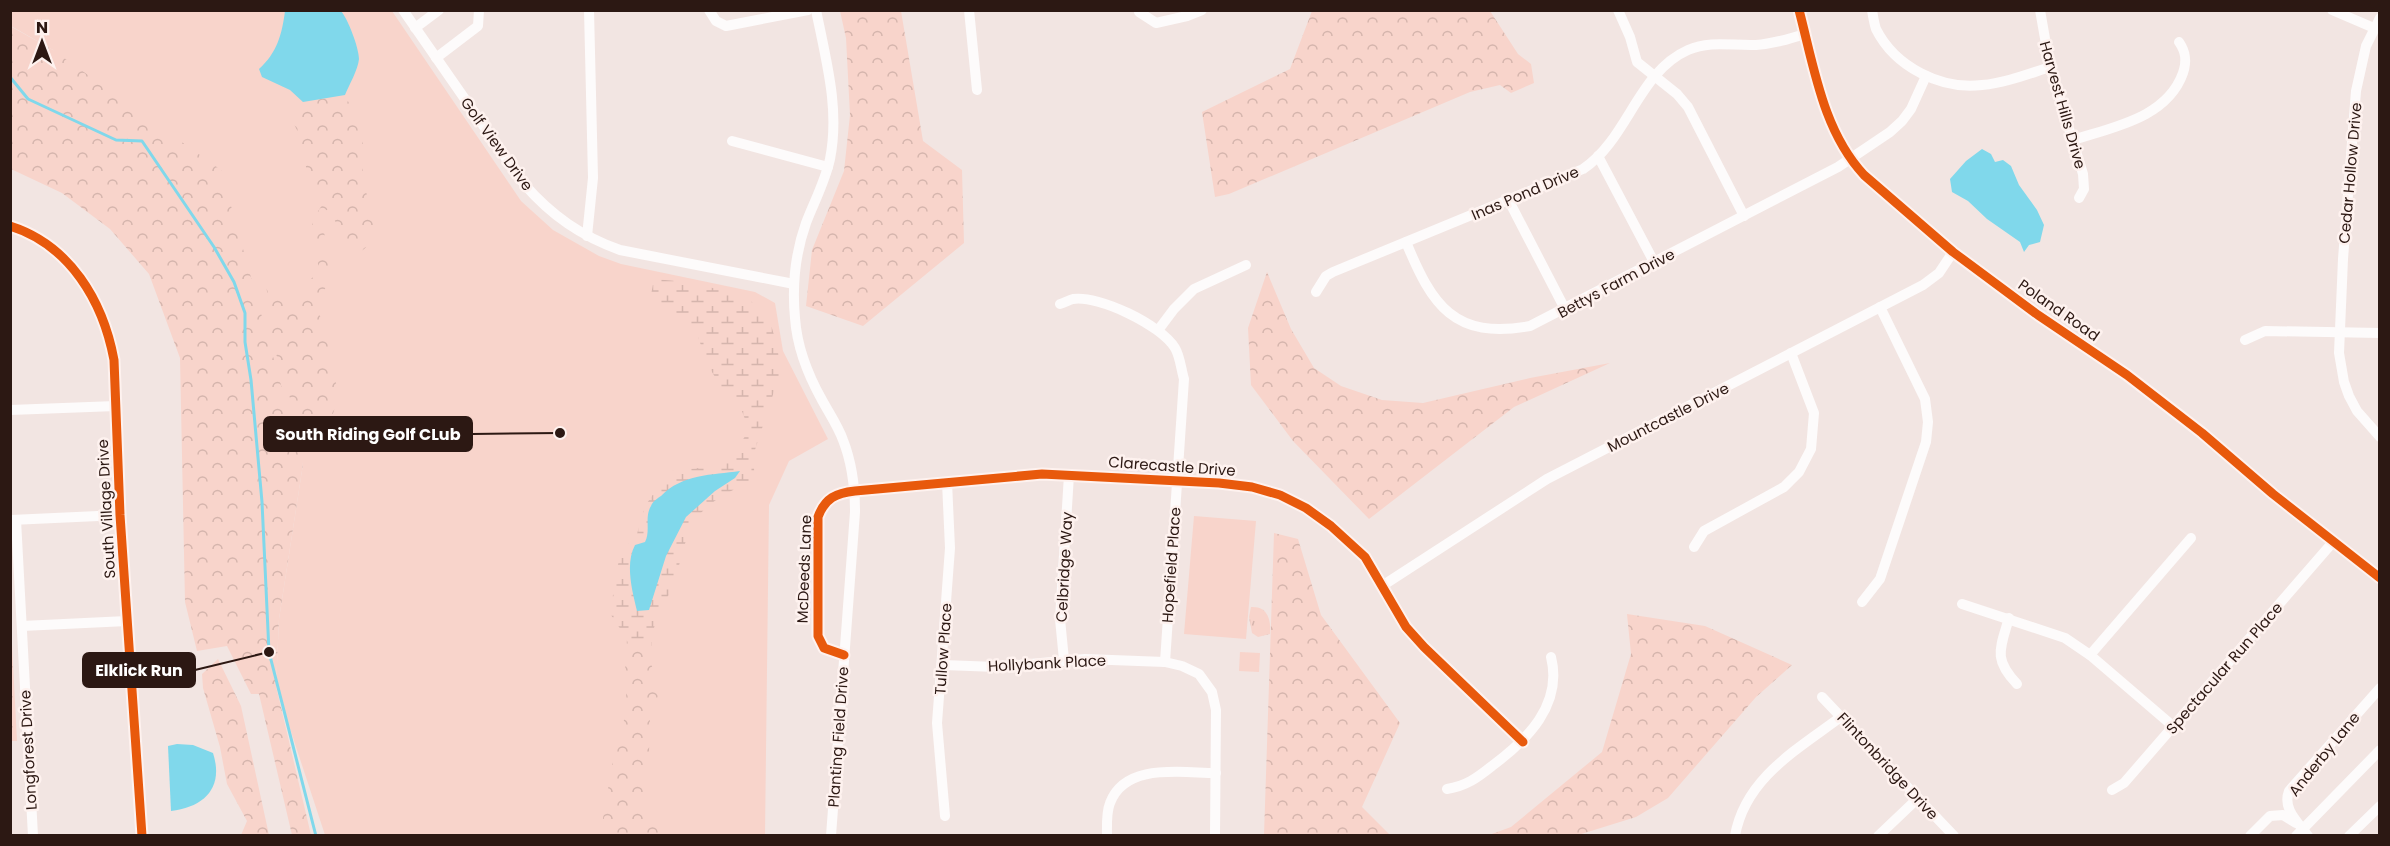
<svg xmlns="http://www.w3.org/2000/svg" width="2390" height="846" font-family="Poppins,sans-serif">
<defs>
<pattern id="forest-crowns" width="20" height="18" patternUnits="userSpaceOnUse" patternTransform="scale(1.5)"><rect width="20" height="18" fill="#f8d4cb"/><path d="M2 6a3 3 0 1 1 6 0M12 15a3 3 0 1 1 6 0" fill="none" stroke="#d5b5ad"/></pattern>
<pattern id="wetland-marsh" width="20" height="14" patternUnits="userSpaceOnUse" patternTransform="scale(1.5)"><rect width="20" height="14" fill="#f8d4cb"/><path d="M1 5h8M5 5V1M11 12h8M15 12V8" fill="none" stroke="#d5b5ad"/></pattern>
<pattern id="park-tufts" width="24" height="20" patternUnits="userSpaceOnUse" patternTransform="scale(1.5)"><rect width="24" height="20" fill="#f8d4cb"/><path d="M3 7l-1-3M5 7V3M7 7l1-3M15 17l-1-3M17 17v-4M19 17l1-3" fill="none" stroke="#d5b5ad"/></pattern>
</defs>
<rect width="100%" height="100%" fill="#f2e5e2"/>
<g fill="#f8d4cb">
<polygon points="11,10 392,11 521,201 553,230 599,256 621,264 755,292 775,303 783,351 828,439 789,461 769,505 765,835 325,835 276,686 279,619 303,464 53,50 11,26"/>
<polygon points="1194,516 1256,521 1246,639 1184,634"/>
<polygon points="1240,652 1260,653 1259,672 1239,671"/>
</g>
<g fill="url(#forest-crowns)">
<polygon points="840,11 901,11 923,141 962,170 964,243 863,326 806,306 812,250 844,171 850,115 846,38"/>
<polygon points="1312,11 1490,11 1518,54 1531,64 1534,83 1511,93 1500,85 1470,92 1229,194 1215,197 1202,112 1290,69"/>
<polygon points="10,26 53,50 221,170 303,464 279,619 276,686 311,835 292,835 259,694 251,694 227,646 197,651 185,602 180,358 149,274 110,229 62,193 11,169"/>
<path d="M345,95C353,111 360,126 363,144C364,156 362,169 363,182C363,190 369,196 371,204C376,222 376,250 353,254L344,244L330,208L323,212V229L333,266L330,281L317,301V312L323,320L330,340V360L339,395L330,423L300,430L273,344L266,283L294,298L320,269C309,239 305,228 325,201L309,179L297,130L289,115L303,102Z"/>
<polygon points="1267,272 1291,329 1314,368 1341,386 1382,400 1423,403 1530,378 1610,363 1514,407 1369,519 1293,441 1251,385 1248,328"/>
<polygon points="1274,533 1298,539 1321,615 1400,723 1362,807 1390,835 1264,835"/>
<polygon points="1627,614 1705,626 1792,665 1756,697 1668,798 1636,817 1578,835 1489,835 1511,827 1602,752 1631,654"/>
<polygon points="627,639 652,646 650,662 658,680 658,696 650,717 649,753 644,783 646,808 660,835 600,836 616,742 627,712 625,671"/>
<polygon points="218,659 241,706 269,835 241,835 247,821 227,784 220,747 203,688 202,674"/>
</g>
<path fill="url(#wetland-marsh)" d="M654,279L687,282L743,295L768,315L777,345L781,370L753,456L755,481C732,488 700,506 690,529C683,547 680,565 674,582C665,607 652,618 652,646L627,639L611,615L615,574L620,558L626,547L637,534L645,506L661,483L662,472L699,468L733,455L749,430L739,403L724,392L709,367L695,329L683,319L659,311L651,295Z"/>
<g fill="url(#park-tufts)">
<path d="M1251,607C1268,606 1271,620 1270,634L1258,637L1252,633L1249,617Z"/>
<polygon points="11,624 17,741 10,741"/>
</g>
<g fill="#80d8eb">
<path d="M285,11H341C348,19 359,48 359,59C358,70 349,85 345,95L303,102L290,90L262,77L259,69C277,53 282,34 285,11Z"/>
<polygon points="1982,149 1991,154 1995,162 2003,160 2011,166 2019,185 2037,210 2044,225 2040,242 2029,245 2024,252 2020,242 1987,219 1968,201 1952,192 1950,179 1966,161"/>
<path d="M740,471L735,478L715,491L686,517L666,556L649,610L637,611C632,590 625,564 635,545L645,542C651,531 644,517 651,506C652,502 658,498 661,496C682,474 712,475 740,471Z"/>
<path d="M177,744L193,745L213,753C224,787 205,807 171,811L168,746Z"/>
</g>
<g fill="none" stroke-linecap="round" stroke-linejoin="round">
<polyline stroke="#80d8eb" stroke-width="3" points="10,77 28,99 116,140 142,141 214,247 234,282 245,313 245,342 251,380 262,502 269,652 316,836"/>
<g stroke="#fdfbfb" stroke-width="10">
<path d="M403,10L524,184C552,216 581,236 620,250L794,284"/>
<polyline points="709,10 716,21 726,26 808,10"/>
<path d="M816,10C826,60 840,109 830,159C825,182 814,202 806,223C795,254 792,286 795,318C797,347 808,375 822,400C829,413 838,426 843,440C852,463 855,487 855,512L831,836"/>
<polyline points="969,10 977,90"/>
<polyline points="1618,10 1630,37 1637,62 1677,94 1688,107 1744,216"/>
<path d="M1799,10C1814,67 1823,131 1864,175L1953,252L2038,315L2127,375L2202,433L2273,494L2380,578"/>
<path d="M1872,10C1873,16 1874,23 1876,29C1895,67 1941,90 1982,85C2005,83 2028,74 2050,67"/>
<polyline points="2040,10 2050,67 2083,174 2084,189 2079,198"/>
<polyline points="2332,10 2374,28"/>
<polyline points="1139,12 1156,23 1187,16 1202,10"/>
<polyline points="2380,18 2366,46 2356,91 2343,259 2339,353 2344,382 2349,396 2357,411 2380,437"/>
<polyline points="415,28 439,10"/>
<polyline points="436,58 478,26 479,10"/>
<path d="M2073,140C2113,127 2167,118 2183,73C2187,61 2186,52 2179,42"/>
<polyline points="732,141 828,167"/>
<polyline points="1598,156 1654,262"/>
<polyline points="1509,201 1565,309"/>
<path d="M10,226C70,245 103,301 114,360L120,515L142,836"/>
<polyline points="587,236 593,178 589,10"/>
<path d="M1406,242C1432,305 1454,340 1530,326L1838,167L1890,132L1902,121L1911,109L1926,76"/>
<path d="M1316,292L1326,276L1333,272L1583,169C1628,139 1638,72 1688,50C1711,40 1732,46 1756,45C1773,44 1789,39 1805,34"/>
<path d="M1060,304C1064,303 1069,300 1073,299C1099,295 1161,325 1175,348C1180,356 1181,369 1184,379L1165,662"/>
<polyline points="1159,329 1174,309 1194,289 1246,265"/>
<polyline points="2245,340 2265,331 2380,333"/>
<polyline points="10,410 116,406"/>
<polyline points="11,520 120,515"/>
<polyline points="16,520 33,836"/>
<polyline points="1694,547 1704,531 1784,487 1799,472 1811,449 1814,413 1791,353"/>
<polyline points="1382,586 1547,479 1923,285 1939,273 1953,252"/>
<polyline points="1862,602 1880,579 1926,442 1928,422 1925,399 1880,307"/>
<polyline points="1962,604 2065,638 2090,655 2174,727"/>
<path d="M2009,618C2000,649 1993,659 2017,684"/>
<polyline points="22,626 127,621"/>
<path d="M844,655L824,648L818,636V517C825,498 836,493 855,491L1042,474L1219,483L1252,487L1280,495L1306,508L1331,526L1365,557L1406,627L1424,647L1523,742"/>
<polyline points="2090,655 2191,538"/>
<polyline points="1064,660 1060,619 1069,475"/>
<polyline points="943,665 997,667 1085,659 1165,662 1182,666 1199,674 1212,692 1216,710 1215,836"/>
<polyline points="1822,697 1954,836"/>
<path d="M1447,789C1466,786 1477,778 1492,766C1527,740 1563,705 1551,657"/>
<polyline points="2112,790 2124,783 2333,542"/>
<polyline points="945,816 937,723 950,548 947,482"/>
<path d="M1107,836C1107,825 1106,813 1110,803C1125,762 1182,773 1216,773"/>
<path d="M1735,836C1745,778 1798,749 1842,716"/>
<polyline points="1878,836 1918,798"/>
<polyline points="2250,836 2270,816 2283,815 2296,823"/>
<polyline points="2296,836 2380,750"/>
<path d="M2308,836C2298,822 2282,809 2289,791L2380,688"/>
<polyline points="2349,836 2380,806"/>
</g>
<g stroke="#fef2ef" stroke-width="13">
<g id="cycleway">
<path d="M1799,10C1814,67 1823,131 1864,175L1953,252L2038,315L2127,375L2202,433L2273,494L2380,578"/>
<path d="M10,226C70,245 103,301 114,360L120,515L142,836"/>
<path d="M844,655L824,648L818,636V517C825,498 836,493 855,491L1042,474L1219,483L1252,487L1280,495L1306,508L1331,526L1365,557L1406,627L1424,647L1523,742"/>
</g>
</g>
<use href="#cycleway" stroke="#e8590c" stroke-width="9"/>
</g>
<g text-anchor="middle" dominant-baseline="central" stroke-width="5" stroke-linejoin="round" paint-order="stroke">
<g font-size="15" fill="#2c1813" stroke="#fef2ef">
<text transform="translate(2063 105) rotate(74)">Harvest Hills Drive</text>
<text transform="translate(497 144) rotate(54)">Golf View Drive</text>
<text transform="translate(2350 173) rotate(-85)">Cedar Hollow Drive</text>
<text transform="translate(1525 193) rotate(-23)">Inas Pond Drive</text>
<text transform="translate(1616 283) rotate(-28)">Bettys Farm Drive</text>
<text transform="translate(2059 310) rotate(35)">Poland Road</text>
<text transform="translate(1668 417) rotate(-27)">Mountcastle Drive</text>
<text transform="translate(1172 466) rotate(4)">Clarecastle Drive</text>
<text transform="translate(106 509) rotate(-93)">South Village Drive</text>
<text transform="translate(1171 565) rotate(-86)">Hopefield Place</text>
<text transform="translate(1064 567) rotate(-87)">Celbridge Way</text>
<text transform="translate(804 569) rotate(-88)">McDeeds Lane</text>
<text transform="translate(943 649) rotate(-86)">Tullow Place</text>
<text transform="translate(1047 663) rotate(-3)">Hollybank Place</text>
<text transform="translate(2224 668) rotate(-49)">Spectacular Run Place</text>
<text transform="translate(838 737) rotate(-86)">Planting Field Drive</text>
<text transform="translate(28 750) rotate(-93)">Longforest Drive</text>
<text transform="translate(2324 754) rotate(-51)">Anderby Lane</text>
<text transform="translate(1888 766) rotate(47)">Flintonbridge Drive</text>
</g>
</g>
<path fill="none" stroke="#2c1813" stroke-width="2" d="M560 433L472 434M269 652L195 670"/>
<g fill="#2c1813" stroke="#fef2ef" stroke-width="2">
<circle cx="560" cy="433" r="6"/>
<circle cx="269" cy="652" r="6"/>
</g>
<g fill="#2c1813" stroke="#2c1813" stroke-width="2">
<rect x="264" y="417" width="208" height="34" rx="6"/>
<rect x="83" y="653" width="112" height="34" rx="6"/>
</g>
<g font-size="16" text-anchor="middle" font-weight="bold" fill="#fff">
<text x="368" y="440">South Riding Golf CLub</text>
<text x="139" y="676">Elklick Run</text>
</g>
<rect width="2390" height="846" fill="none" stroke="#2c1813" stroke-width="24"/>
<g transform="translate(42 42)" stroke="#fef2ef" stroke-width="4.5" paint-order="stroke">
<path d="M0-4.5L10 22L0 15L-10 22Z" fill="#2c1813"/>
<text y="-9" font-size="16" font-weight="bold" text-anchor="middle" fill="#2c1813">N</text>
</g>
</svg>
